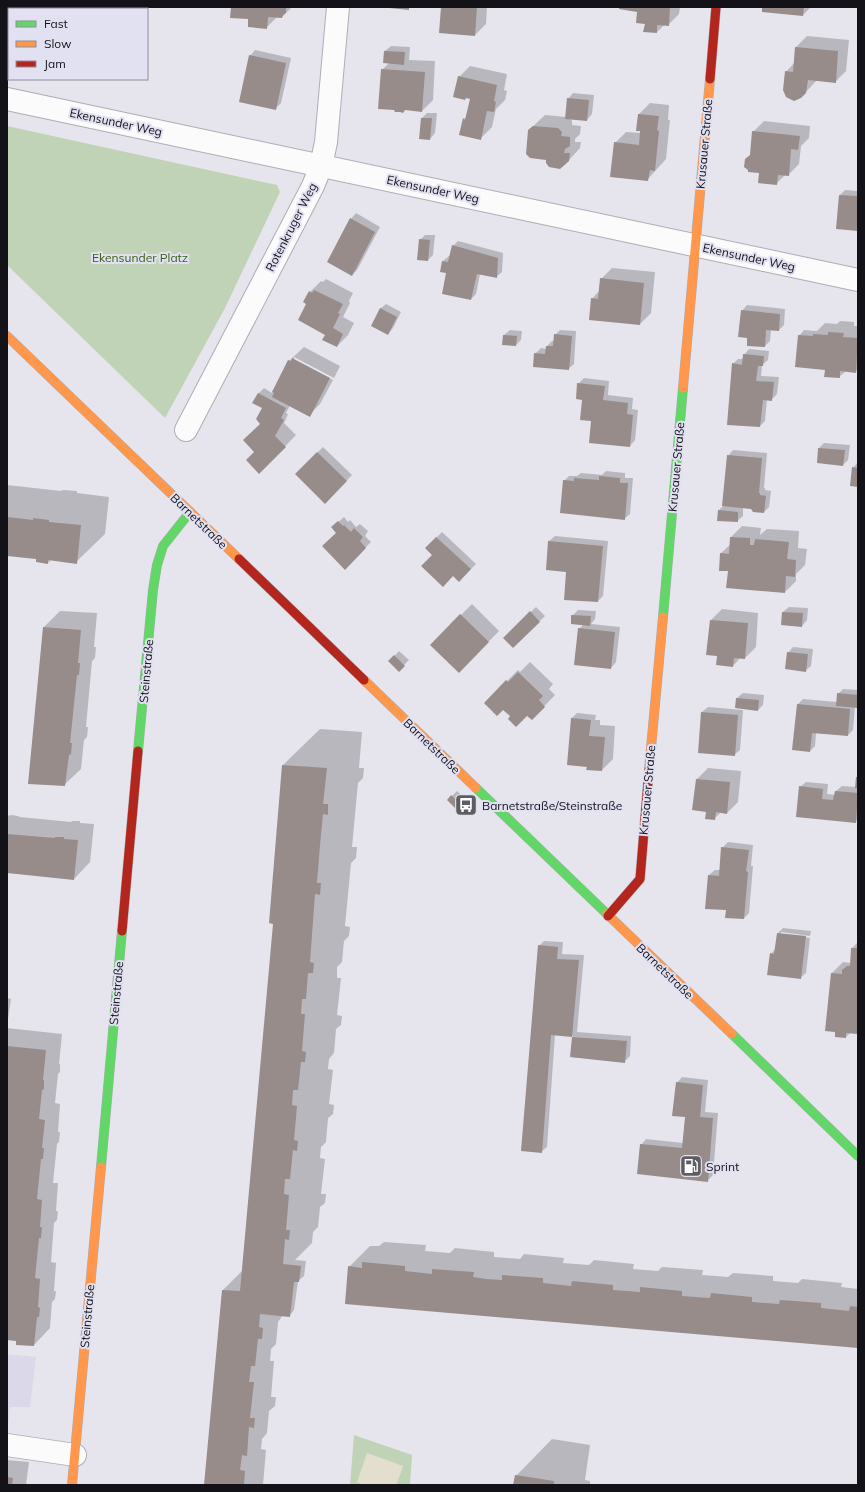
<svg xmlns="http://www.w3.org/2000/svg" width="865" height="1492" font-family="Mulish,sans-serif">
<rect width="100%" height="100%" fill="#e6e5ee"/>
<polygon fill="#dbd9e9" points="7,1354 36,1357 30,1407 10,1407 8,1425 7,1425"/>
<g fill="#c0d3b6">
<polygon points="7,126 277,185 280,192 225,308 165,418 7,265"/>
<polygon points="354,1435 412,1455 410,1485 396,1485 403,1466 357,1482 365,1485 350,1485"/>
</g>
<polygon fill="#e4decf" points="367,1453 403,1466 396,1485 365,1485 357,1482"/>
<g fill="#0003">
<polygon points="25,7 72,7 70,9 34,9"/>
<polygon points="232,7 292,7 282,17 277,17 266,28"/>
<polygon points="442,7 487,7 486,24 475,35"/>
<polygon points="620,7 680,7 679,14 668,25 664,25 657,32 647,23 638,11"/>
<polygon points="763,7 811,7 803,15"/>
<polygon points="807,36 849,40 846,71 835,82 817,80 805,93 786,72 795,62 796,47"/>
<polygon points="391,46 410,47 409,60 435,61 433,100 422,111 405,109 382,70 389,63 384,62 385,51"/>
<polygon points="255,50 291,58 281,103 276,108 250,56"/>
<polygon points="470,66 507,74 504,90 507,91 505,100 496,109 492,127 481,138 461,134 464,119 467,116 471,98 459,77"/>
<polygon points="573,93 594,95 592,114 587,120 570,118 572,121 572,125 581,126 580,134 575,139 575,142 581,142 580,148 569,160 547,159 529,130 545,115 566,117 568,99"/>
<polygon points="650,103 669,105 668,120 670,120 666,159 647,180 615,143 626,132 641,133 639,114"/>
<polygon points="427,113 437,113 435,133 430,139 420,138 422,118"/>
<polygon points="764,121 810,126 809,138 801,146 799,164 788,175 785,175 776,184 760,172 751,155 753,132"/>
<polygon points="845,190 858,191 858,229 837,228 840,195"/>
<polygon points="356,213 380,227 357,270 352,275 351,219"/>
<polygon points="425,235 435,235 433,255 428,260 418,259 420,240"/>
<polygon points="458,241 503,253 502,272 496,277 480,274 476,294 471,299 447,272 441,271 443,261 449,256 450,256 453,246"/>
<polygon points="612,268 655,272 651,313 640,324 592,299 599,291 601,279"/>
<polygon points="326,279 353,293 349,301 350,303 343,317 354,323 348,335 337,346 326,335 310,292 321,281 323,282"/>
<polygon points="386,304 401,312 393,328 388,334 380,309"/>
<polygon points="747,305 785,309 784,325 779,330 771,330 770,341 765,346 748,338 742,311"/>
<polygon points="840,321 854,322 854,326 858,326 858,369 855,372 846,371 839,377 826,369 799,336 804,330 817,331 825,323 837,324"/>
<polygon points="510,330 522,331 521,340 516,345 504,335"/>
<polygon points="560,330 576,331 574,364 568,369 535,354 541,348 547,349 547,346 552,341 554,341 555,335"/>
<polygon points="304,347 340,366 334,378 294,357 294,360 333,380 320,404 309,415 290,405 286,413 288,414 284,423 296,435 259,473 256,452 263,408 258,394 264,388 272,393 289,361"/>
<polygon points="749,349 769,351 768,360 762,365 761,376 779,377 777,394 772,399 767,399 765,421 760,426 733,364 738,359 743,359 744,355"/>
<polygon points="584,378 609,381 608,395 633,398 632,409 638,410 635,440 630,446 592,420 583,399 578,384"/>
<polygon points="824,443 850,445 848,460 843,465 819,448"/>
<polygon points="323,447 352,475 325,503 296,474"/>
<polygon points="733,450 767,453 764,488 765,488 765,490 771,491 769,507 764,512 751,508 743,507 743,516 737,521 719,510 723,506 728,456"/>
<polygon points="858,462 858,486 853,468"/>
<polygon points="606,471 625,473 625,478 633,478 630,514 624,519 564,481 569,476 577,476 581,473 602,475"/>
<polygon points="7,485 61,491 63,490 77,491 77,493 109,497 105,534 76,562 51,560 48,563 37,558 7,555"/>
<polygon points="344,517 348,522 350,520 356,527 360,524 368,531 365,536 371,542 345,568 337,533 333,527"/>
<polygon points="742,526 761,528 760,535 767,529 799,531 798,548 807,549 805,565 796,574 796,581 785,592 729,570 721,553 731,544 731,537"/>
<polygon points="442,532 476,564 459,581 426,548"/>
<polygon points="555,536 608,541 603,596 598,601 568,571 549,541"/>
<polygon points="472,604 499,631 459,672 431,645"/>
<polygon points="536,607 545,616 513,647 504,638"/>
<polygon points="789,607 808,608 807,620 802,626 783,612"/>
<polygon points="722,609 758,613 756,647 745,658 741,657 733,666 718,655 711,620"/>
<polygon points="578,610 596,611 595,619 591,624 620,627 616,662 611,668 579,629 584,624 572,616"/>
<polygon points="60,611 97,613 94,647 96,647 95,658 92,661 86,727 88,727 87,737 84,740 81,769 64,785 44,627"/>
<polygon points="793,647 813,649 811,666 805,671 788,653"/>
<polygon points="399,651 409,660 399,670 390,661"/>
<polygon points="530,662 553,684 549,689 555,695 532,719 527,714 485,703 518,670 520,672"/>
<polygon points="843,689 858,690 858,707 855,706 853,730 848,735 816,733 815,746 810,751 797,705 803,699 837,702 838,694"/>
<polygon points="743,693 764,695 763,705 758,710 737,698"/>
<polygon points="708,707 743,710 740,750 734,755 702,712"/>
<polygon points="577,713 596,715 595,720 600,720 600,725 615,726 613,759 602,770 588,766 568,764 572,718"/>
<polygon points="320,729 362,732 359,768 364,768 363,778 358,783 352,847 357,847 356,858 351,863 345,926 350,927 349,936 344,941 342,962 337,967 337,978 341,978 337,1015 342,1016 341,1025 336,1029 334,1053 329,1059 328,1069 333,1070 329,1104 334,1105 333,1114 328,1118 326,1142 321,1147 320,1158 325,1159 321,1194 326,1194 325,1203 320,1207 318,1227 313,1232 312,1243 295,1260 306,1261 304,1276 298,1281 294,1310 289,1316 283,1315 278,1322 276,1344 271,1349 270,1361 274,1361 271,1397 276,1397 275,1406 269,1411 267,1433 262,1439 261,1449 266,1450 263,1485 266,1485 205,1485 223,1290 243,1270 275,923 283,765"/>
<polygon points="708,768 741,771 738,802 727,813 721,812 714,819 707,811 697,779"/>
<polygon points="858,777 858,819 855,822 800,787 806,782 828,784 827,794 836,795 836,791 842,786 856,787"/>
<polygon points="457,791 467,800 458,809 448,800"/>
<polygon points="11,815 18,816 20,817 71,822 72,821 80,821 80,823 94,824 90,862 74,879 7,872 7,816"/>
<polygon points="728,842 753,845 751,866 753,866 749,913 744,918 727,909 709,875 715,870 720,870 722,848"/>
<polygon points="783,928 811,931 810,936 781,932 781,934 810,938 806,973 800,978 771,954 776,948 778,933"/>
<polygon points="544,941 563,942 562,954 584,955 577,1032 631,1036 630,1056 624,1062 571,1057 573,1036 555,1035 547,1147 541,1152 539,946"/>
<polygon points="858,942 858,1032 851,1032 846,1037 832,973 843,962 851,963 852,948"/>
<polygon points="7,998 11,999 7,1026"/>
<polygon points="7,1028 62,1034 59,1064 60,1064 60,1072 58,1074 55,1103 60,1104 58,1132 60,1132 59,1142 57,1144 53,1183 58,1183 56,1211 58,1211 57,1220 54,1223 51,1262 56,1263 54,1291 56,1291 55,1299 52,1302 50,1328 34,1345 17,1340 7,1339"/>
<polygon points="682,1077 708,1080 705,1112 718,1113 713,1175 708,1180 641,1145 646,1139 683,1143 686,1116 677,1083"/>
<polygon points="384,1242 426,1245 425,1251 450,1253 455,1248 494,1252 494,1257 508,1258 520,1259 524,1254 564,1258 563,1263 589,1265 594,1260 634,1264 633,1269 658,1271 662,1267 703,1270 702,1275 716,1276 728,1277 733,1273 773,1276 773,1281 798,1283 802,1279 842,1283 841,1287 858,1289 858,1347 349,1267 370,1246 379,1246"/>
<polygon points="552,1439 590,1445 585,1480 590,1481 590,1485 514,1485 516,1476"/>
<polygon points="7,1460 29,1462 26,1485 7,1485"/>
</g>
<g fill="#978c89">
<polygon points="23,7 66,7 65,9 29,9"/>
<polygon points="231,7 286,7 286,13 283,15 282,18 268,17 267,29 248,27 248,19 230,18"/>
<polygon points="389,7 409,7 409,10 389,8"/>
<polygon points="441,7 477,7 475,36 439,33"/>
<polygon points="619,7 670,7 669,26 657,25 657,33 643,32 645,24 636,23 637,12 619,9"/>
<polygon points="762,7 804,7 803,16 762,12"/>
<polygon points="795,47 838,51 836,83 808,80 806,93 801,98 794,101 786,97 783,90 785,71 793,72"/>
<polygon points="384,51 405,52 404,65 383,63"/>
<polygon points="249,55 286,63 276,110 239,102"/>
<polygon points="381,69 425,72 422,112 405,110 403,113 400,112 395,112 394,110 378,109"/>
<polygon points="458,76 497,85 494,101 496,102 494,112 487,111 481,140 459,135 463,118 465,120 470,99 466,98 465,100 453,97"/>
<polygon points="567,98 589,100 587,121 565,119"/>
<polygon points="638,114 659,116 657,130 659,131 655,171 650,170 648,181 610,177 614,142 639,145 640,131 636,131"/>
<polygon points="421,118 432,118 430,140 419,139"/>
<polygon points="533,126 558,128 562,132 561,136 570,137 570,146 565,149 564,153 570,153 569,161 560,169 549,167 546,163 546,160 530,158 526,154 528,130"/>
<polygon points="752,131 800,136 798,150 791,149 789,176 778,175 777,185 758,183 759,173 748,172 748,170 744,167 745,159 750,155"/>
<polygon points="839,195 858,196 858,231 836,229"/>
<polygon points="350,218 375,232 352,276 327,262"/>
<polygon points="419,239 430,240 428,261 417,260"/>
<polygon points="452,245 498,258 497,278 477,274 471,300 442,294 446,273 440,272 442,261 448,262"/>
<polygon points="600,278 644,283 640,325 589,320 591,298 598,299"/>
<polygon points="314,290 343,304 338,313 340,314 333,328 343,334 337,347 322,340 325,335 298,320 306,304 303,302 309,291 312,293"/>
<polygon points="380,308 397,317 388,335 371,326"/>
<polygon points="741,310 780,314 779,331 766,330 765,347 747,346 747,338 738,337"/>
<polygon points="828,332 844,333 843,337 858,338 856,373 840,371 840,378 824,377 825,370 795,367 798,335 813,336 813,334 828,335"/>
<polygon points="554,334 572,336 569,370 533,367 534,353 545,354 546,346 553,346"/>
<polygon points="503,335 517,336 516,346 502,345"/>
<polygon points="743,354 764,356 763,366 758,366 756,381 774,382 772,401 763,400 760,427 727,425 732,363 742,365"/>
<polygon points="292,358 330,378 310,417 272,397 274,393 272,392 288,360 291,361"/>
<polygon points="577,383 605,386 603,400 628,403 627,414 633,415 630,447 589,443 591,421 580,420 582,400 576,399"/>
<polygon points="258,393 286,408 281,418 284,420 275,436 286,447 259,474 246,460 254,452 243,440 260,424 256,419 262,408 252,403"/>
<polygon points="818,448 845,450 843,466 817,463"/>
<polygon points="317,452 347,481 325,504 295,474"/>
<polygon points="727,455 762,458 759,493 760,493 760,495 766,496 764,513 753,512 751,509 722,506"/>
<polygon points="852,467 858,468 858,487 850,486"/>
<polygon points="599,476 620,478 620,483 628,483 625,520 560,513 563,480 574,481 574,478 599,480"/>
<polygon points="718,510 738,512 738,522 717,521"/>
<polygon points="7,517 33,520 33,518 49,520 49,522 81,525 77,564 48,560 48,564 36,562 36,559 7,556"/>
<polygon points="338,521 343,526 344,525 351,532 354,528 363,537 360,541 366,548 345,570 322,546 336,533 331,527"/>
<polygon points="436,537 471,569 459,582 453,576 443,587 421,566 432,555 425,548"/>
<polygon points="730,537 750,538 750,545 754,545 755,539 789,542 787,559 796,560 795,577 786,576 785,593 726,588 728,571 719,571 720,553 729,554"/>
<polygon points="548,541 603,546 598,602 564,600 566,572 546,570"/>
<polygon points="530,611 540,622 513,648 503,638"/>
<polygon points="782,612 803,613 802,627 781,625"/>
<polygon points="460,614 489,642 459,673 430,645"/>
<polygon points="571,615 591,616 590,626 571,624"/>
<polygon points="710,620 748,623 745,659 734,658 733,667 716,665 717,656 706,655"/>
<polygon points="43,627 81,630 78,663 80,663 79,675 77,675 70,743 72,743 71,754 69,755 65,786 28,784"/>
<polygon points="578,628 615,632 611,669 574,665"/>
<polygon points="787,652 808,654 806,672 785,669"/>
<polygon points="394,655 405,666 399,672 388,661"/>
<polygon points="518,672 543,696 539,700 545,707 532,720 527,716 516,727 508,719 510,716 503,710 497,716 484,703 506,680 508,682"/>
<polygon points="837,693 858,695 858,708 836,706"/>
<polygon points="736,698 759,700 758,711 735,708"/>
<polygon points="797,704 850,709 848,736 812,733 810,752 792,750"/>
<polygon points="701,712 738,715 735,756 698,753"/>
<polygon points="571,718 591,720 589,736 605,737 602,771 586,770 587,767 567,765"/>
<polygon points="282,765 327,768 323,804 328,804 328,815 323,814 320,845 317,883 321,883 320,895 315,894 310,962 314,963 313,973 308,973 306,999 302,999 301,1014 305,1014 302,1051 306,1052 305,1062 301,1062 298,1090 293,1090 292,1105 297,1106 294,1140 298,1141 297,1151 293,1150 290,1179 285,1179 284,1194 289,1195 286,1230 290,1230 289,1240 285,1239 283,1264 301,1266 299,1282 294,1282 290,1317 260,1314 259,1327 263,1328 262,1339 258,1339 255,1366 251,1366 249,1382 254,1382 250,1418 255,1418 254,1428 249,1427 247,1456 242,1455 240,1470 245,1471 244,1485 204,1485 222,1290 240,1291 273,924 269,923"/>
<polygon points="856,777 858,777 858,788 855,788"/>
<polygon points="696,779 730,782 727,814 716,812 715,820 705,819 706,812 692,810"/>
<polygon points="799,786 823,789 822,799 833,800 835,791 858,793 856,823 796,817"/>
<polygon points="451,795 463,806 458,811 447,800"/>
<polygon points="7,834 55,838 55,837 64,837 64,839 78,840 74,880 7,873"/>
<polygon points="721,847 749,850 746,871 748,872 744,919 725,918 726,910 705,909 708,875 719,876"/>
<polygon points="777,933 806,936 801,979 767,975 770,953 774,954"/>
<polygon points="538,945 558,947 557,959 579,960 572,1037 627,1041 625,1063 570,1057 572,1037 551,1035 542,1153 521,1151"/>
<polygon points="851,948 858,948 857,1034 846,1033 846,1038 835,1037 835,1032 825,1031 831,973 842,974 842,970 847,966 850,966"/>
<polygon points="7,1046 46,1050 43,1080 44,1080 44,1089 42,1090 39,1119 45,1120 42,1148 44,1148 43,1159 41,1159 37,1199 42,1200 40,1227 42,1227 41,1238 39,1238 35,1278 40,1279 38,1307 40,1308 39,1317 37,1317 34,1346 16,1345 16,1341 7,1340"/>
<polygon points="676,1082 703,1085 700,1117 713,1118 708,1182 637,1174 640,1144 682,1148 685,1117 672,1116"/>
<polygon points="362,1262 405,1266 405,1271 432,1274 432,1269 474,1272 473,1277 486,1279 502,1280 502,1275 543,1278 543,1283 571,1286 572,1281 613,1285 613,1290 640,1292 640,1287 682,1291 682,1296 710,1298 711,1293 752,1297 752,1302 779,1304 780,1300 821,1303 821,1308 849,1311 850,1306 858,1307 858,1348 345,1304 348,1266 362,1268"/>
<polygon points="515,1475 554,1481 554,1485 513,1485"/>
<polygon points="7,1477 13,1478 12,1485 7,1485"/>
</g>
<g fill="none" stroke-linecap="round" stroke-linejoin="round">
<g stroke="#adadb4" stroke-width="24">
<g id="street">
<polyline points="7,99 858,280"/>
<polyline points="186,430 313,186 321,166 326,142 338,7"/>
<polyline points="7,1445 75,1455"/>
</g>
</g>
<g stroke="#adadb4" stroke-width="10">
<g id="fast">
<polyline points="663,617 683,388"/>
<polyline points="138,751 153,590 157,565 163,546 190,512"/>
<polyline points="476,788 607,914"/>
<polyline points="732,1034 858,1156"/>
<polyline points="101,1167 122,931"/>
</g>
</g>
<g stroke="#adadb4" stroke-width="10">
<g id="slow">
<polyline points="7,336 239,559"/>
<polyline points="683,388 710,79"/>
<polyline points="364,680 476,788"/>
<polyline points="649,770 663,617"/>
<polyline points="607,914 732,1034"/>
<polyline points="72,1485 101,1167"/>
</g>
</g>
<g stroke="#adadb4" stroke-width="10">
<g id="jam">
<polyline points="710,79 716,7"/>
<polyline points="239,559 364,680"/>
<polyline points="608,916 640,879 649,770"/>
<polyline points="122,931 138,751"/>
</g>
</g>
<use href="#street" stroke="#fbfbfc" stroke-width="22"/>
<use href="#fast" stroke="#63d668" stroke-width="9"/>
<use href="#slow" stroke="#ff974d" stroke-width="9"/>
<use href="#jam" stroke="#b3261e" stroke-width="9"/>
</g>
<defs>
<g id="bus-square" transform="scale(1.15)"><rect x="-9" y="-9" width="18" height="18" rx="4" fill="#5d5c63" stroke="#e2e1f2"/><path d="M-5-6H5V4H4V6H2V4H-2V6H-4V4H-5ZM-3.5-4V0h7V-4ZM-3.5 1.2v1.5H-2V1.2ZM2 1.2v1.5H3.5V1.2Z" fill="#fff"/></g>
<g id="fuel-square" transform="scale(1.15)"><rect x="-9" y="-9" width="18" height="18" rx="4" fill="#5d5c63" stroke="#e2e1f2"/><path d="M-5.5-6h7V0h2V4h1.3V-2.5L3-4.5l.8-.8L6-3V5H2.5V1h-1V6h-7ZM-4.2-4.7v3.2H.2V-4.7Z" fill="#fff"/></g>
</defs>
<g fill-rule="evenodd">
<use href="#bus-square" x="466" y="805"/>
<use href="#fuel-square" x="691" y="1166"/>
</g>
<g text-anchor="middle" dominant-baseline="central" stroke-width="4" stroke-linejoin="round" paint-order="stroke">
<g font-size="12" fill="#131218" stroke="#e2e1f2">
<text transform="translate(116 122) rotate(12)">Ekensunder Weg</text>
<text transform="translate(704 144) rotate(-85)">Krusauer Straße</text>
<text transform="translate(433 189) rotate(12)">Ekensunder Weg</text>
<text transform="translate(291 227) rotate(-63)">Rotenkruger Weg</text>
<text transform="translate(749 257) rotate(12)">Ekensunder Weg</text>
<text transform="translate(676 467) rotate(-85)">Krusauer Straße</text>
<text transform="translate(199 521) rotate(44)">Barnetstraße</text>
<text transform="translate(146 671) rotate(-85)">Steinstraße</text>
<text transform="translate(432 746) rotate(44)">Barnetstraße</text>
<text transform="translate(647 790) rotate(-85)">Krusauer Straße</text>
<text transform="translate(665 971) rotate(44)">Barnetstraße</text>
<text transform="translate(116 993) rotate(-85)">Steinstraße</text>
<text transform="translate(87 1316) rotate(-85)">Steinstraße</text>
</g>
<g font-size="12" fill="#355e10" stroke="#e2e1f2">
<text x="140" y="257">Ekensunder Platz</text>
</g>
<g font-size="12" fill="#131218" stroke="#e2e1f2" text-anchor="start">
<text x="482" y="805">Barnetstraße/Steinstraße</text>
<text x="706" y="1166">Sprint</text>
</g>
</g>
<rect width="865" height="1492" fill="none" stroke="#131218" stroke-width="16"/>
<rect x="8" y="8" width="140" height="72" fill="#e2e1f2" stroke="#8f8e9b"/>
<rect x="16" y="21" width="20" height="6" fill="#63d668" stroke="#8f8e9b"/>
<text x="44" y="28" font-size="12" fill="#131218">Fast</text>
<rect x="16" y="41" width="20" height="6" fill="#ff974d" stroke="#8f8e9b"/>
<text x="44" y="48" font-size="12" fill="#131218">Slow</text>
<rect x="16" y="61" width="20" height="6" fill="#b3261e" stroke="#8f8e9b"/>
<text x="44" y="68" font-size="12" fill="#131218">Jam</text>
</svg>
